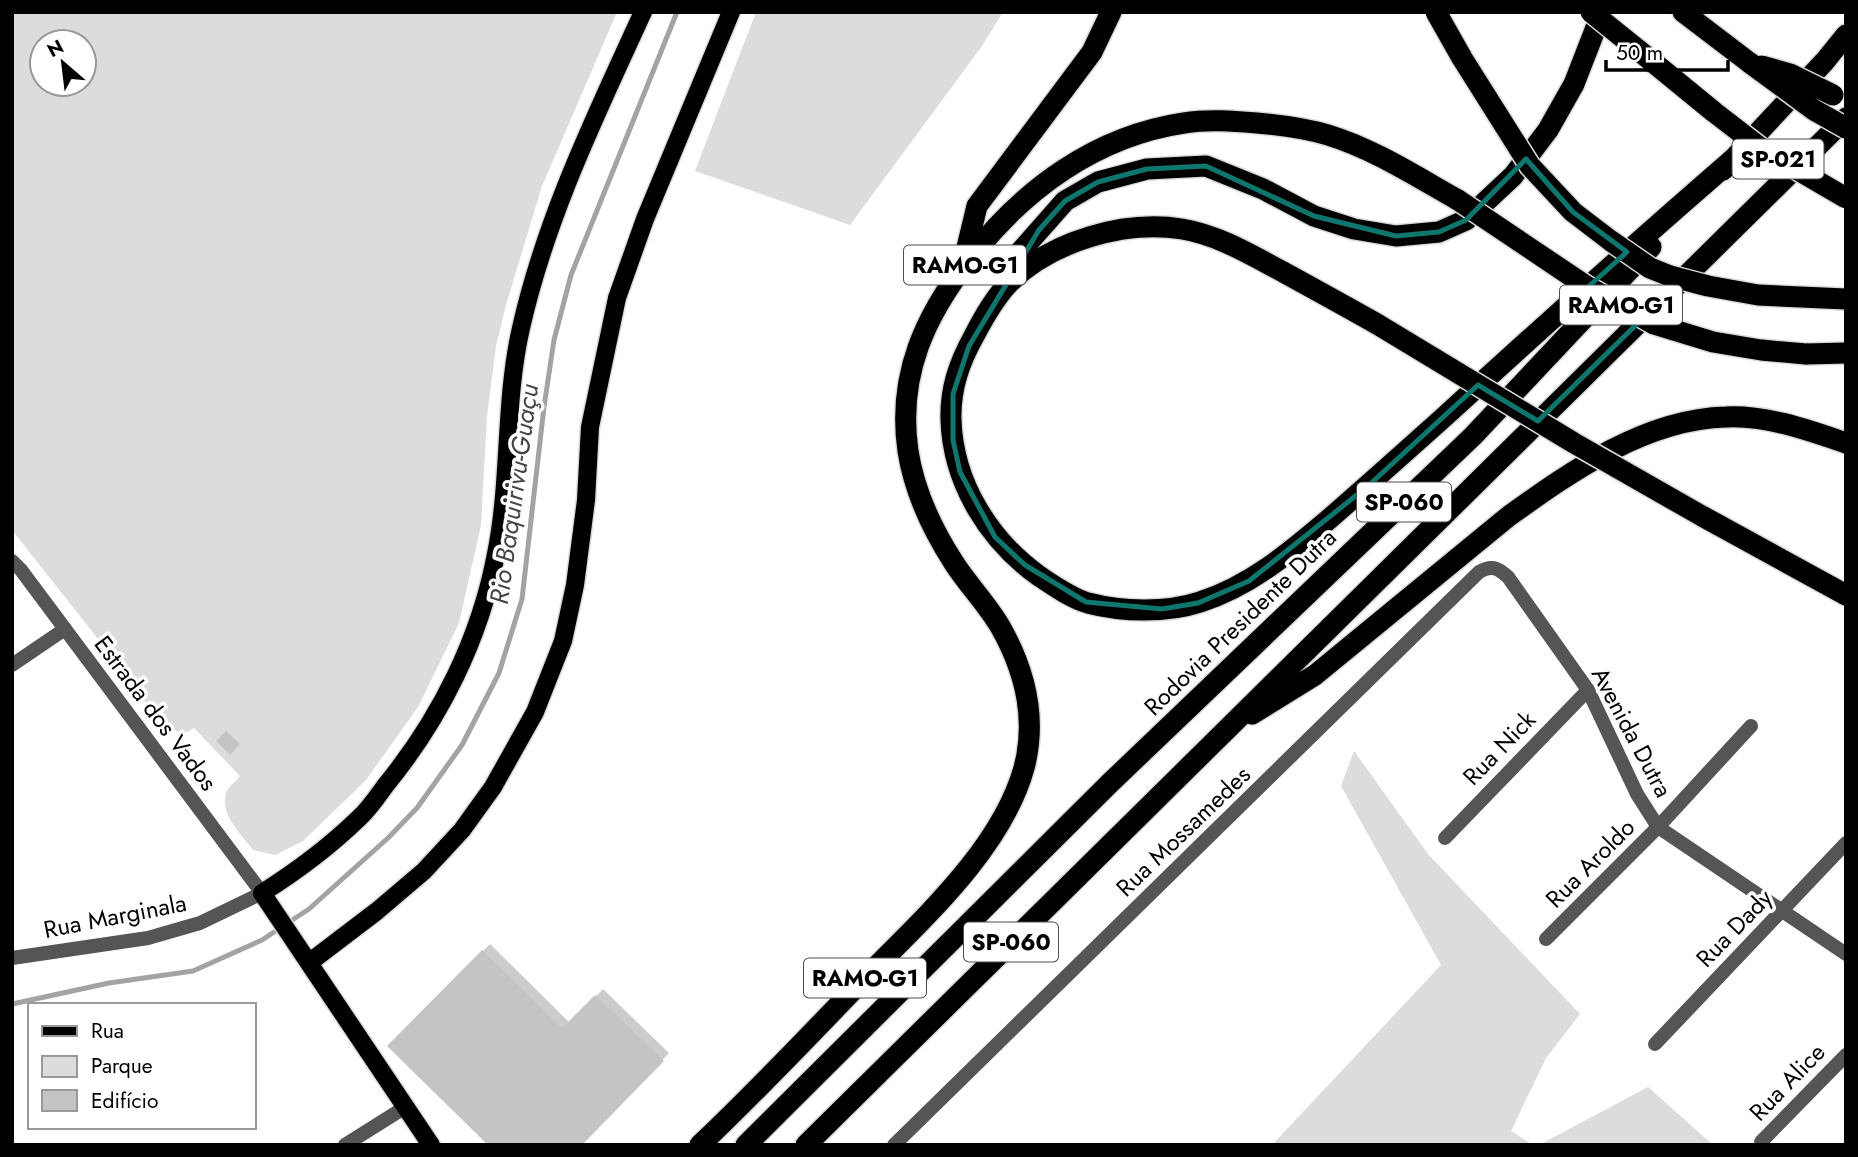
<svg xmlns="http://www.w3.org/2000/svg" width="1858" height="1157" font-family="Jost,sans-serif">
<rect width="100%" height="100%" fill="#fff"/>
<g fill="#dcdcdc" fill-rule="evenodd">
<path d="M12,12H617L542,186L506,305L496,346L487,416L481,525L459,623L418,707L366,780L303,841L275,855L253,850C241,834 216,811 228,789C231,785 237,780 240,776L194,728L183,734L161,724L106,649L12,530ZM42,42H84V84H42Z"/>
<polygon points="756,12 1003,12 982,46 850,225 695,171"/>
<polygon points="1354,751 1428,854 1580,1014 1546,1058 1511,1131 1533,1145 1272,1145 1441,965 1341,786"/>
<polygon points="1648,1087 1713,1145 1539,1145"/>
</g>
<polygon fill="#0003" points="490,944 570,1023 603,989 669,1053 580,1145 390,1046"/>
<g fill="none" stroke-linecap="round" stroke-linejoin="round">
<polyline stroke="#a3a3a3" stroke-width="5" points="12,1004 109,983 193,971 262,940 309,909 388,838 417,808 462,745 499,673 522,599 544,407 554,340 571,275 677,12"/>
</g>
<g fill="#c4c4c4">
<polygon points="226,731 240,744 230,755 216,741"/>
<polygon points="482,950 562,1028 595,995 664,1061 582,1145 488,1145 387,1046"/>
</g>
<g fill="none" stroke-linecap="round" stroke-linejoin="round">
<g stroke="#dbdbdb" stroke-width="21">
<g id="primary">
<polyline points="310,962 377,911 424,871 462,830 493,787 535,712 563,641 575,585 586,500 590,427 617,298 645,219 731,12"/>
<path d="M431,1145L262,893C297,871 329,847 358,819C369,809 377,797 385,786C440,719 480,639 496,554C511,480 504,402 521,328C546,217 596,115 643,12"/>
</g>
</g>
<g stroke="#dbdbdb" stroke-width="24">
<g id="motorway">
<polyline points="1683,12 1750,63"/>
<polyline points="1637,49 1714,112"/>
<polyline points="1723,170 1825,61 1846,35"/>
<polyline points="964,260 977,206 1092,52 1111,12"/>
<polyline points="1010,281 1020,252 1065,201 1098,182 1147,169 1206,166 1263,189 1314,216 1354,229 1396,236 1439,232 1466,220 1513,176 1548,130 1574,84 1602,12"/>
<path d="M1377,324C1347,307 1316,290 1285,273C1253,256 1219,235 1182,229C1124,220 1052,241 1010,282C995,297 984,317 974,336C959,363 950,389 951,420C953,483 989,540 1039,576C1054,586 1071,598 1088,603C1122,612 1167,613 1200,602C1250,586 1289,553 1328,520C1367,486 1405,452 1443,418C1538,331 1634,245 1732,160"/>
<polyline points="1806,354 1846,353"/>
<polyline points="1702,516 1846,595"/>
<path d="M1252,714L1315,675L1509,516C1572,471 1645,419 1726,417C1767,415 1808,430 1846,443"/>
<path d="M700,1145C755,1093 807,1038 859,984C918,923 1001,851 1024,768C1037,719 1025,671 1001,628C988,605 968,585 954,563C932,529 914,490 908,451C897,375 925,315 971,257C1024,189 1096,136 1184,123C1208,119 1233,121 1257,123C1281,125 1305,128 1328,135C1374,149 1417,177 1458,200"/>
<polyline points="746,1145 1110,783 1473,436 1651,247"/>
<polyline points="806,1145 1846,118"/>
</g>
</g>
<g stroke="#555" stroke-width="14">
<polyline points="12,665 65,629"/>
<polyline points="1445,838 1588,690"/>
<polyline points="1546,939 1658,827 1751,726"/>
<polyline points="12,958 148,938 200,923 262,893"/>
<polyline points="1655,1044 1846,843"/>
<polyline points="1761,1142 1846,1055"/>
<polyline points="345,1145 407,1106"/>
<path d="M894,1145L1479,572C1491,565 1497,567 1508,577L1588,690L1637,794L1658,827L1846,954"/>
</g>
<polyline stroke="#555" stroke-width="14" points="12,561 21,570 262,893"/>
<use href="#primary" stroke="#000" stroke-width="18"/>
<use href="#motorway" stroke="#000" stroke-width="21"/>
<g stroke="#dbdbdb" stroke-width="24" stroke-linecap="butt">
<g id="motorway-bridge">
<polyline points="1436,12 1462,58 1530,166 1573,212 1611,241 1650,268 1670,276 1708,286 1758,295 1846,299"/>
<polyline points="1591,12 1637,49"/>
<polyline points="1750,63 1814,110 1846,128"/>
<polyline points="1762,66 1790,74 1833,95"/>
<polyline points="1714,112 1762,149 1846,198"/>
<polyline points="1458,200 1586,286 1654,324 1713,342 1761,350 1806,354"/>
<polyline points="1377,324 1574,443 1702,516"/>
</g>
</g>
<use href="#motorway-bridge" stroke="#000" stroke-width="21"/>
</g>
<path fill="none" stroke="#0f766e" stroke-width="5" stroke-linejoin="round" d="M1526,159L1573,212L1627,252L1588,287L1643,318L1538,421L1478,385L1368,486L1249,581L1198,603L1162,609L1086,602L1025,565L995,537L960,472L953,440V394L969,346L1039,230L1065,201L1098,182L1147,169L1206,166L1314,216L1396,236L1439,232L1466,220Z"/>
<g text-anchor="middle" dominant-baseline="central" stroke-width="7" stroke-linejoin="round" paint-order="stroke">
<g fill="#fff" stroke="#4c4c4c" stroke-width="2">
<rect x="1732.5" y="139.5" width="91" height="39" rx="5"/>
<rect x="904" y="245.5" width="122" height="39" rx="5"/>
<rect x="1560" y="285.5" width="122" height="39" rx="5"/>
<rect x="1357" y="482.5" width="94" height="39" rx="5"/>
<rect x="964" y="922.5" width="94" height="39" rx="5"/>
<rect x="804" y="958.5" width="122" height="39" rx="5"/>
</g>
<g font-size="23" font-weight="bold" fill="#000">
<text x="1778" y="159">SP-021</text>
<text x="965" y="265">RAMO-G1</text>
<text x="1621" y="305">RAMO-G1</text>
<text x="1404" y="502">SP-060</text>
<text x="1011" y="942">SP-060</text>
<text x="865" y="978">RAMO-G1</text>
</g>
<g font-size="24" fill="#000" stroke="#fff">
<text transform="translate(1240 622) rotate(-44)">Rodovia Presidente Dutra</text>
<text transform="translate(156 713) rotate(53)">Estrada dos Vados</text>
<text transform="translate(1632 732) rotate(62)">Avenida Dutra</text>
<text transform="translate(1499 748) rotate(-46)">Rua Nick</text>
<text transform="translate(1183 831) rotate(-44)">Rua Mossamedes</text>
<text transform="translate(1590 863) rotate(-45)">Rua Aroldo</text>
<text transform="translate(115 916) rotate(-11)">Rua Marginala</text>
<text transform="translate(1734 928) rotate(-46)">Rua Dady</text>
<text transform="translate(1787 1082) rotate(-46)">Rua Alice</text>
</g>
<g font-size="26" font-style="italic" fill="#444" stroke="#fff">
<text transform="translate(514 494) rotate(-82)">Rio Baquirivu-Guaçu</text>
</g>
</g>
<rect width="1858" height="1157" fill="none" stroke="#000000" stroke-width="28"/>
<rect x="28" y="1003" width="228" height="126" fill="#ffffff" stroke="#999999" stroke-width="2"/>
<rect x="42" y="1026" width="35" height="10" fill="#000000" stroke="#999999" stroke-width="2"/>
<text x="91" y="1038" font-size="21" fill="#000000">Rua</text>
<rect x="42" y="1056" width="35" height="21" fill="#dcdcdc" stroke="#999999" stroke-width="2"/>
<text x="91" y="1073" font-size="21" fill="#000000">Parque</text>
<rect x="42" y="1090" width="35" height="21" fill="#c4c4c4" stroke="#999999" stroke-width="2"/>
<text x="91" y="1108" font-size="21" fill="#000000">Edifício</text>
<g transform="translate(63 63) rotate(332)"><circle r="33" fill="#ffffff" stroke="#999999" stroke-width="2"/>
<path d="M0-5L12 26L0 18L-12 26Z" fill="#000000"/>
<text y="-10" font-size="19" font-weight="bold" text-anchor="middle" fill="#000000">N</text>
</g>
<path d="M1606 60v10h122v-10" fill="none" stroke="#000000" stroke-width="3.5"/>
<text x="1616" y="60" font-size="21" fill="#000000" stroke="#ffffff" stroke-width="5" paint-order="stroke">50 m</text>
</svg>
